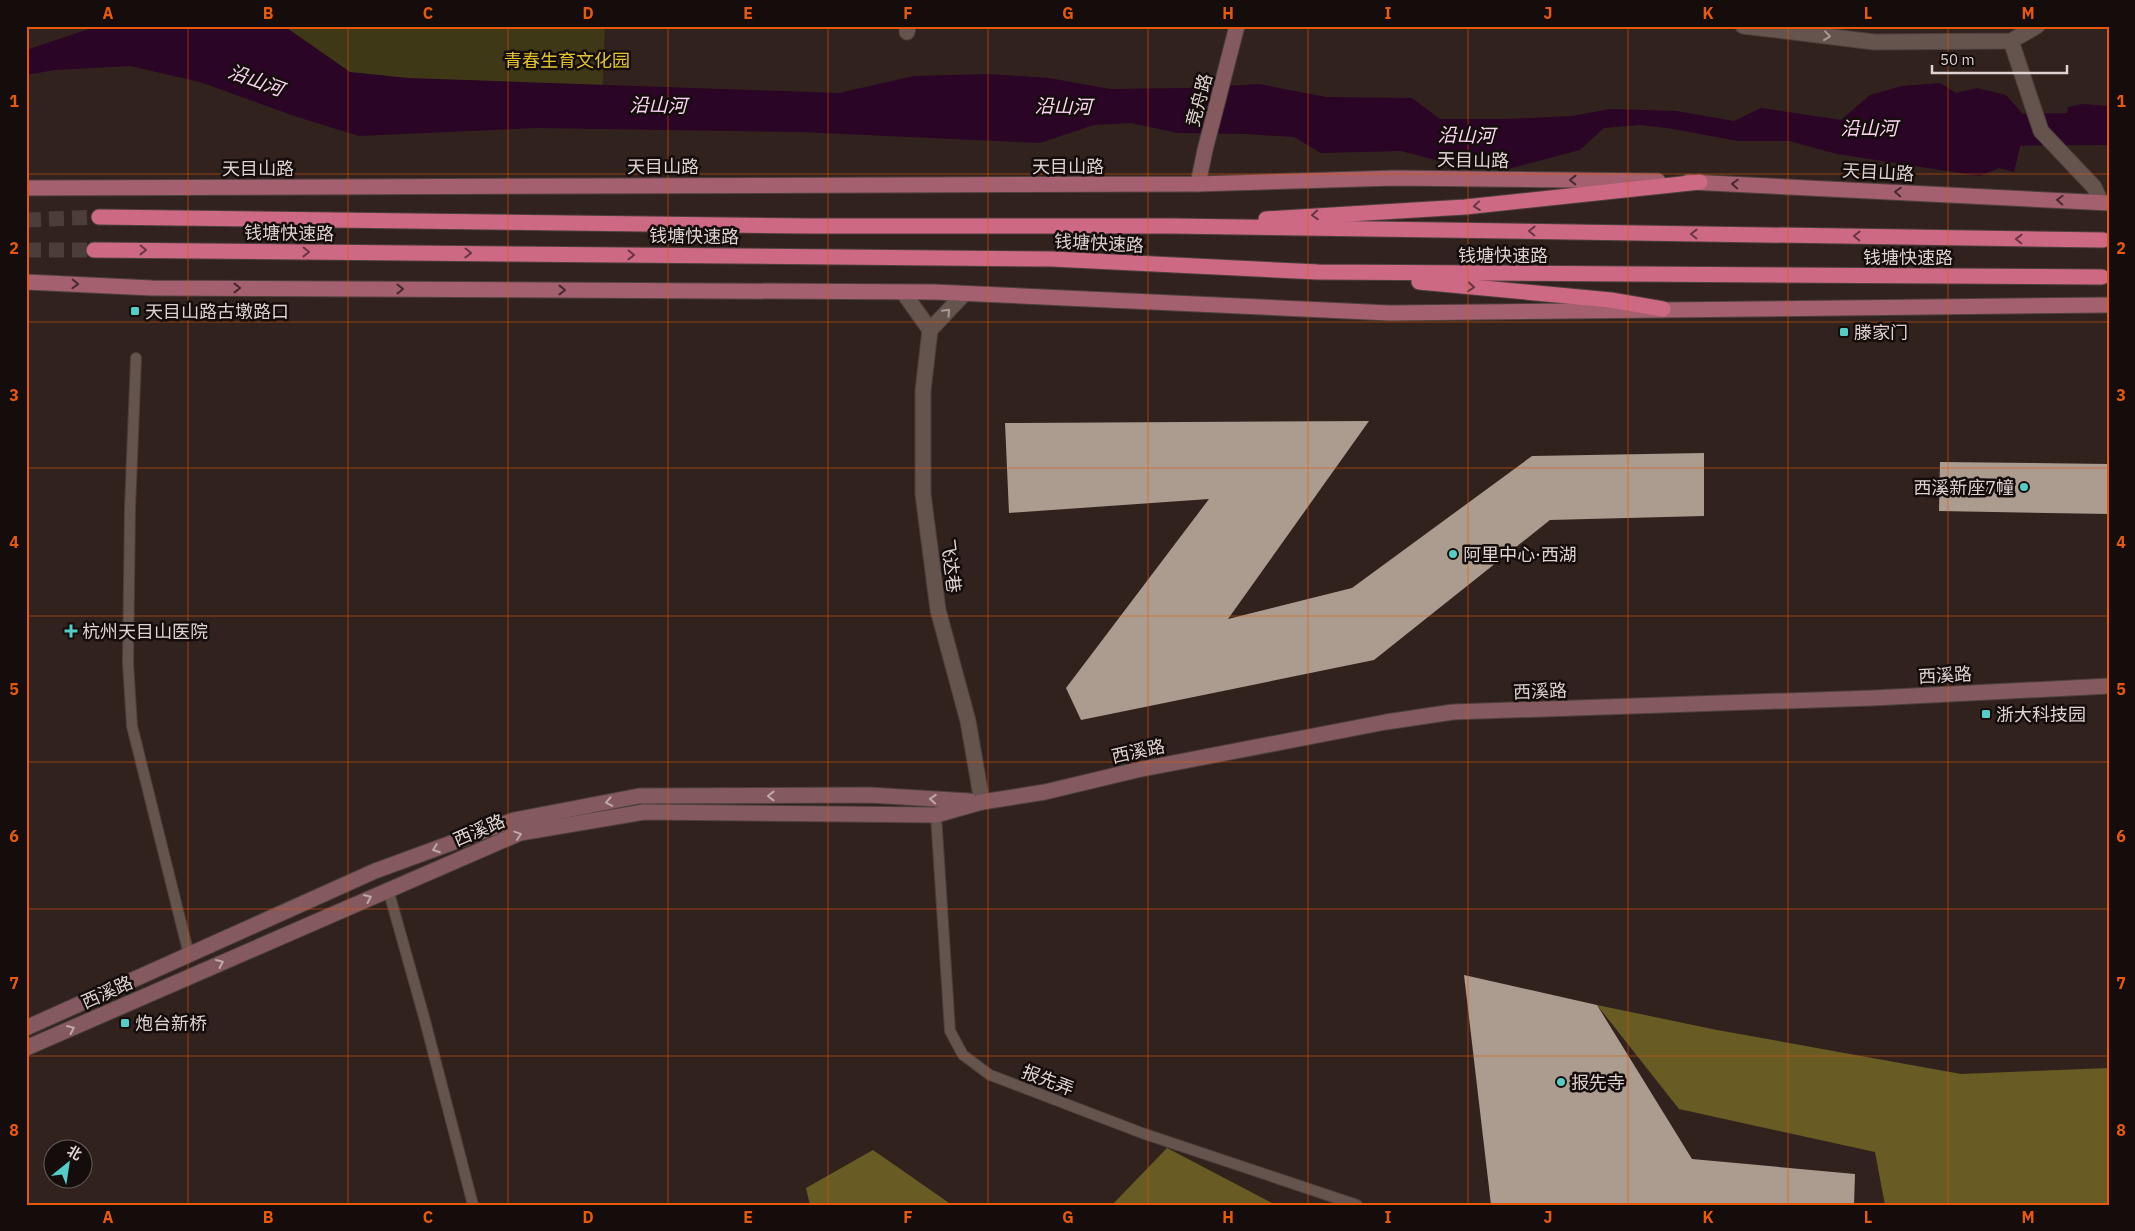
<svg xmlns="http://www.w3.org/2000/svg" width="2135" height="1231" font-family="'IBM Plex Sans','Noto Sans SC',sans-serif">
<rect width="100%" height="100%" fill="#32221e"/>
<polygon fill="#3f3817" points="267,26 605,26 602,97 321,77"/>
<g fill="#685c24">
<polygon points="1597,1005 1717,1030 1961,1074 2109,1068 2109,1205 1885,1205 1875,1152 1679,1109"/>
<polygon points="1167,1148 1276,1205 1112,1205"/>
<polygon points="873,1150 952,1205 810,1205 806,1188"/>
</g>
<g fill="#2a0525">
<polygon points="98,26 284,26 350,72 408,78 839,93 914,76 989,74 1049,78 1110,89 1188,88 1259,84 1326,97 1412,98 1440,119 1507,119 1572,116 1610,109 1676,111 1734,121 1761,108 1841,120 1870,95 1902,86 1940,83 1956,93 1977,88 2006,95 2021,112 2024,130 2014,172 1999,168 1980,176 1837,154 1789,141 1738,141 1667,128 1640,125 1604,128 1580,150 1508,169 1455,165 1401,151 1321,153 1294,137 1246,134 1178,133 1131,123 1094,125 1040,143 800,132 536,128 359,136 294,116 200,82 130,66 55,70 26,75 26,50"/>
<polygon points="2082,104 2109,106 2109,147 2082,131 2067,115 2068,107"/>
</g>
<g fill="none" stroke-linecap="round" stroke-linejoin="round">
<polyline stroke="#2a0525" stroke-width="32" points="1981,130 2109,129"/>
</g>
<g fill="#ab9c8f">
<polygon points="1369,421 1228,619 1352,588 1532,456 1704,453 1704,516 1550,520 1374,660 1081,720 1066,688 1209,499 1009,513 1005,423"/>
<polygon points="1940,462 2109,464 2109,514 1939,511"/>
<polygon points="1464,975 1597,1005 1692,1159 1855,1174 1854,1205 1491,1205"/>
</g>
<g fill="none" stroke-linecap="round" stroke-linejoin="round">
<g stroke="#4c3d39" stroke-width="15" stroke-dasharray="15 8" stroke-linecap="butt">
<polyline points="26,220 99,217"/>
<polyline points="26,250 94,250"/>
</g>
<g stroke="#4c3f3c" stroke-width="12">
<g id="lane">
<polyline points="136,358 130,508 128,663 132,726 189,955"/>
<polyline points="936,815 950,1031 963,1055 990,1075 1142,1133 1357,1205"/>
<polyline points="388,889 424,1017 473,1205"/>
</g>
</g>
<g stroke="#4c3f3c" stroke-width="17">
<g id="street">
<polyline points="1743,26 1874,42 2011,41 2037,26"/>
<polyline points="907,32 908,26"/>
<polyline points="2011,41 2041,131 2094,187 2101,202"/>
<polyline points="903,292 930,330"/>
<polyline points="964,294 930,330 923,391 923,494 938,610 968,721 982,802"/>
</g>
</g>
<g stroke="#4c3f3c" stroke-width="17">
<g id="secondary">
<polyline points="1198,184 1205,150 1237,26"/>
<polyline points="26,1028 375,871 514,820 639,796 869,795 970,801"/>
<polyline points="26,1048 520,833 644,812 936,815 982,802 1045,792 1137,770 1386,722 1453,712 1873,698 2109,686"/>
</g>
</g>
<g stroke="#4c3f3c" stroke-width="17">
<g id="primary">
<polyline points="1688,182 2109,203"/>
<polyline points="26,188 1198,184 1395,178 1658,181"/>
<polyline points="26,282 152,288 935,292 1390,313 2109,305"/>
</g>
</g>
<g stroke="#4c3f3c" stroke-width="17">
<g id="highway">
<polyline points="99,217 810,226 1172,226 2103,240"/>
<polyline points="1266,219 1465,207 1700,182"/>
<polyline points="94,250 1052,259 1318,272 2102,277"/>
<polyline points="1419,282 1611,300 1663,309"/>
</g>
</g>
<use href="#lane" stroke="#65534e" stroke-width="10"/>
<use href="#street" stroke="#65534e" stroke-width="15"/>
<use href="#secondary" stroke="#845a5e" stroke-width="15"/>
<use href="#primary" stroke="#a4606e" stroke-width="15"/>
<use href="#highway" stroke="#ce6984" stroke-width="15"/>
</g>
<defs><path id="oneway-chevron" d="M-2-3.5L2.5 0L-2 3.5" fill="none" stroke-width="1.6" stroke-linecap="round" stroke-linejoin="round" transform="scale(1.25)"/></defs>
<g stroke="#a89996">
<use href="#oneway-chevron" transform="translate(1827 36) rotate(7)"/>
<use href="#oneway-chevron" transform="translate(947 312) rotate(-47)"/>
</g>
<g stroke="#472a2e">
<use href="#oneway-chevron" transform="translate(1573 180) rotate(-179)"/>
<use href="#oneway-chevron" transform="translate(1735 184) rotate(-177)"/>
<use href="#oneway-chevron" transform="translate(1898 192) rotate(-177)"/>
<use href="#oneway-chevron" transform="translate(2060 200) rotate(-177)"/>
<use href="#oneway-chevron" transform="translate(75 284) rotate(2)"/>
<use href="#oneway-chevron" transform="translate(237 288)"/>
<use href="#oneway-chevron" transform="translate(400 289)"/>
<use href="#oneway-chevron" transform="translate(562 290)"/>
</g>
<g stroke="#683642">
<use href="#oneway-chevron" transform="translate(1477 206) rotate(174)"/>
<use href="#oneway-chevron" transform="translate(1315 215) rotate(176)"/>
<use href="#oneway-chevron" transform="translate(1532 231) rotate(-179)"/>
<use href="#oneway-chevron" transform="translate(1694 234) rotate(-179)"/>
<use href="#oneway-chevron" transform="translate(1857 236) rotate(-179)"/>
<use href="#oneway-chevron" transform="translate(2019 239) rotate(-179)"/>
<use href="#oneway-chevron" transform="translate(143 250) rotate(1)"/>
<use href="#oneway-chevron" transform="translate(306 252) rotate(1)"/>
<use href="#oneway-chevron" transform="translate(468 253) rotate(1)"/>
<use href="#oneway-chevron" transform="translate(631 255) rotate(1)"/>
<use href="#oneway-chevron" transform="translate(1471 287) rotate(5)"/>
</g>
<g stroke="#bea9a8">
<use href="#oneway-chevron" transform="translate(771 796) rotate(180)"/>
<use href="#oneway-chevron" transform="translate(933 799) rotate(-176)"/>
<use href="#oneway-chevron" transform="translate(609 802) rotate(169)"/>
<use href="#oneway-chevron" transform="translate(518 835) rotate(-18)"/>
<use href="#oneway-chevron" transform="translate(436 849) rotate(160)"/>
<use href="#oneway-chevron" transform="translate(368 898) rotate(-24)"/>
<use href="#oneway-chevron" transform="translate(220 963) rotate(-24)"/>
<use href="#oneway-chevron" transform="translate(71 1029) rotate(-24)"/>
</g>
<path fill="none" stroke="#e8590c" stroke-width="1" stroke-opacity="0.55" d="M188,26V1205M348,26V1205M508,26V1205M668,26V1205M828,26V1205M988,26V1205M1148,26V1205M1308,26V1205M1468,26V1205M1628,26V1205M1788,26V1205M1948,26V1205M26,174H2109M26,322H2109M26,468H2109M26,616H2109M26,762H2109M26,909H2109M26,1056H2109"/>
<g fill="#54cdc7" stroke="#150d0c" stroke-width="2">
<rect x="130" y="306" width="10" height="10" rx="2.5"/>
<rect x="1839" y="327" width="10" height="10" rx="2.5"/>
<circle cx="2024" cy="487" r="5"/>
<circle cx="1453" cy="554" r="5"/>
<path d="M68.5 623.5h5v5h5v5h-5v5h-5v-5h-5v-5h5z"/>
<rect x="1981" y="709" width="10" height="10" rx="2.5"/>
<rect x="120" y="1018" width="10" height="10" rx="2.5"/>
<circle cx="1561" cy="1082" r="5"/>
</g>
<g text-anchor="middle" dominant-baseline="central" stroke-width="5" stroke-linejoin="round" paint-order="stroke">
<g font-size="18" fill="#e2c52e" stroke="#150d0c">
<text x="567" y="60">青春生育文化园</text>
</g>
<g font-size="18" fill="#ded3d0" stroke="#150d0c">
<text transform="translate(1199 100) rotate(-75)">竞舟路</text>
<text transform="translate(1473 160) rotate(1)">天目山路</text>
<text x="663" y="166">天目山路</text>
<text x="1068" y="166">天目山路</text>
<text x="258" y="168">天目山路</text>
<text transform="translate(1878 172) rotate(3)">天目山路</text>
<text transform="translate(289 233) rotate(1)">钱塘快速路</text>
<text transform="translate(694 236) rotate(1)">钱塘快速路</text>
<text transform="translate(1099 243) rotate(3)">钱塘快速路</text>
<text x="1503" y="255">钱塘快速路</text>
<text x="1908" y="257">钱塘快速路</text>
<text transform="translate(951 566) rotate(83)">飞达巷</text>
<text transform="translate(1945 675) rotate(-3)">西溪路</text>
<text transform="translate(1540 691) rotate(-2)">西溪路</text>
<text transform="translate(1138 751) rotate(-12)">西溪路</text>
<text transform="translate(479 830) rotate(-23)">西溪路</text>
<text transform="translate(107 992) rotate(-24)">西溪路</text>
<text transform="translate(1048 1080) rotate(21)">报先弄</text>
</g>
<g font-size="18" fill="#ded3d0" stroke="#150d0c" text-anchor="start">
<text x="145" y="311">天目山路古墩路口</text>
<text x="1854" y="332">滕家门</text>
<text x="2014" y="487" text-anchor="end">西溪新座7幢</text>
<text x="1463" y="554">阿里中心·西湖</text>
<text x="82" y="631">杭州天目山医院</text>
<text x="1996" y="714">浙大科技园</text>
<text x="135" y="1023">炮台新桥</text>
<text x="1571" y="1082">报先寺</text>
</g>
<g font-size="19" font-style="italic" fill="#fdd3f4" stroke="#150d0c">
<text transform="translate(256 80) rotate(20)">沿山河</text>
<text transform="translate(658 105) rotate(1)">沿山河</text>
<text transform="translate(1063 106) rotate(1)">沿山河</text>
<text x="1869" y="128">沿山河</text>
<text transform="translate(1466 135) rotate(1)">沿山河</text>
</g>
</g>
<rect width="2135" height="1231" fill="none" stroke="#150d0c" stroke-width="55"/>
<g transform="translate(68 1164) rotate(30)"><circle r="24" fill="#150d0c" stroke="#655c5a"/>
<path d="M0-4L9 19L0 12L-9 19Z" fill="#54cdc7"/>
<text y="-8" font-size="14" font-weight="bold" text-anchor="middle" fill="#ded3d0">北</text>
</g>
<path d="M1932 65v8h135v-8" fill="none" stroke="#ded3d0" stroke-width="2.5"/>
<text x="1940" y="65" font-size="15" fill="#ded3d0" stroke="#150d0c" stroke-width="4" paint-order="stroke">50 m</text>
<rect x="28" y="28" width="2080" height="1176" fill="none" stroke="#e8590c" stroke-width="2"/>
<g font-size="16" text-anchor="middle" font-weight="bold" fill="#e8590c">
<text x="108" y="19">A</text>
<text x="268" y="19">B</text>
<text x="428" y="19">C</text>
<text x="588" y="19">D</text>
<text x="748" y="19">E</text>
<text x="908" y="19">F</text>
<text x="1068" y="19">G</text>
<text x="1228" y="19">H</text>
<text x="1388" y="19">I</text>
<text x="1548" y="19">J</text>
<text x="1708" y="19">K</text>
<text x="1868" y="19">L</text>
<text x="2028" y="19">M</text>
<text x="14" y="107">1</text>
<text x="2121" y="107">1</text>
<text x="14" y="254">2</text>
<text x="2121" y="254">2</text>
<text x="14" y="401">3</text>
<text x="2121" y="401">3</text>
<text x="14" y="548">4</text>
<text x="2121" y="548">4</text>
<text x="14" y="695">5</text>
<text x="2121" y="695">5</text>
<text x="14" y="842">6</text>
<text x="2121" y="842">6</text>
<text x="14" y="989">7</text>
<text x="2121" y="989">7</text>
<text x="14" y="1136">8</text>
<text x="2121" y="1136">8</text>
<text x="108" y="1223">A</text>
<text x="268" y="1223">B</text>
<text x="428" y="1223">C</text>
<text x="588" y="1223">D</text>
<text x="748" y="1223">E</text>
<text x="908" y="1223">F</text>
<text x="1068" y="1223">G</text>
<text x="1228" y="1223">H</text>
<text x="1388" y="1223">I</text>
<text x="1548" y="1223">J</text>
<text x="1708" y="1223">K</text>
<text x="1868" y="1223">L</text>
<text x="2028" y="1223">M</text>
</g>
</svg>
